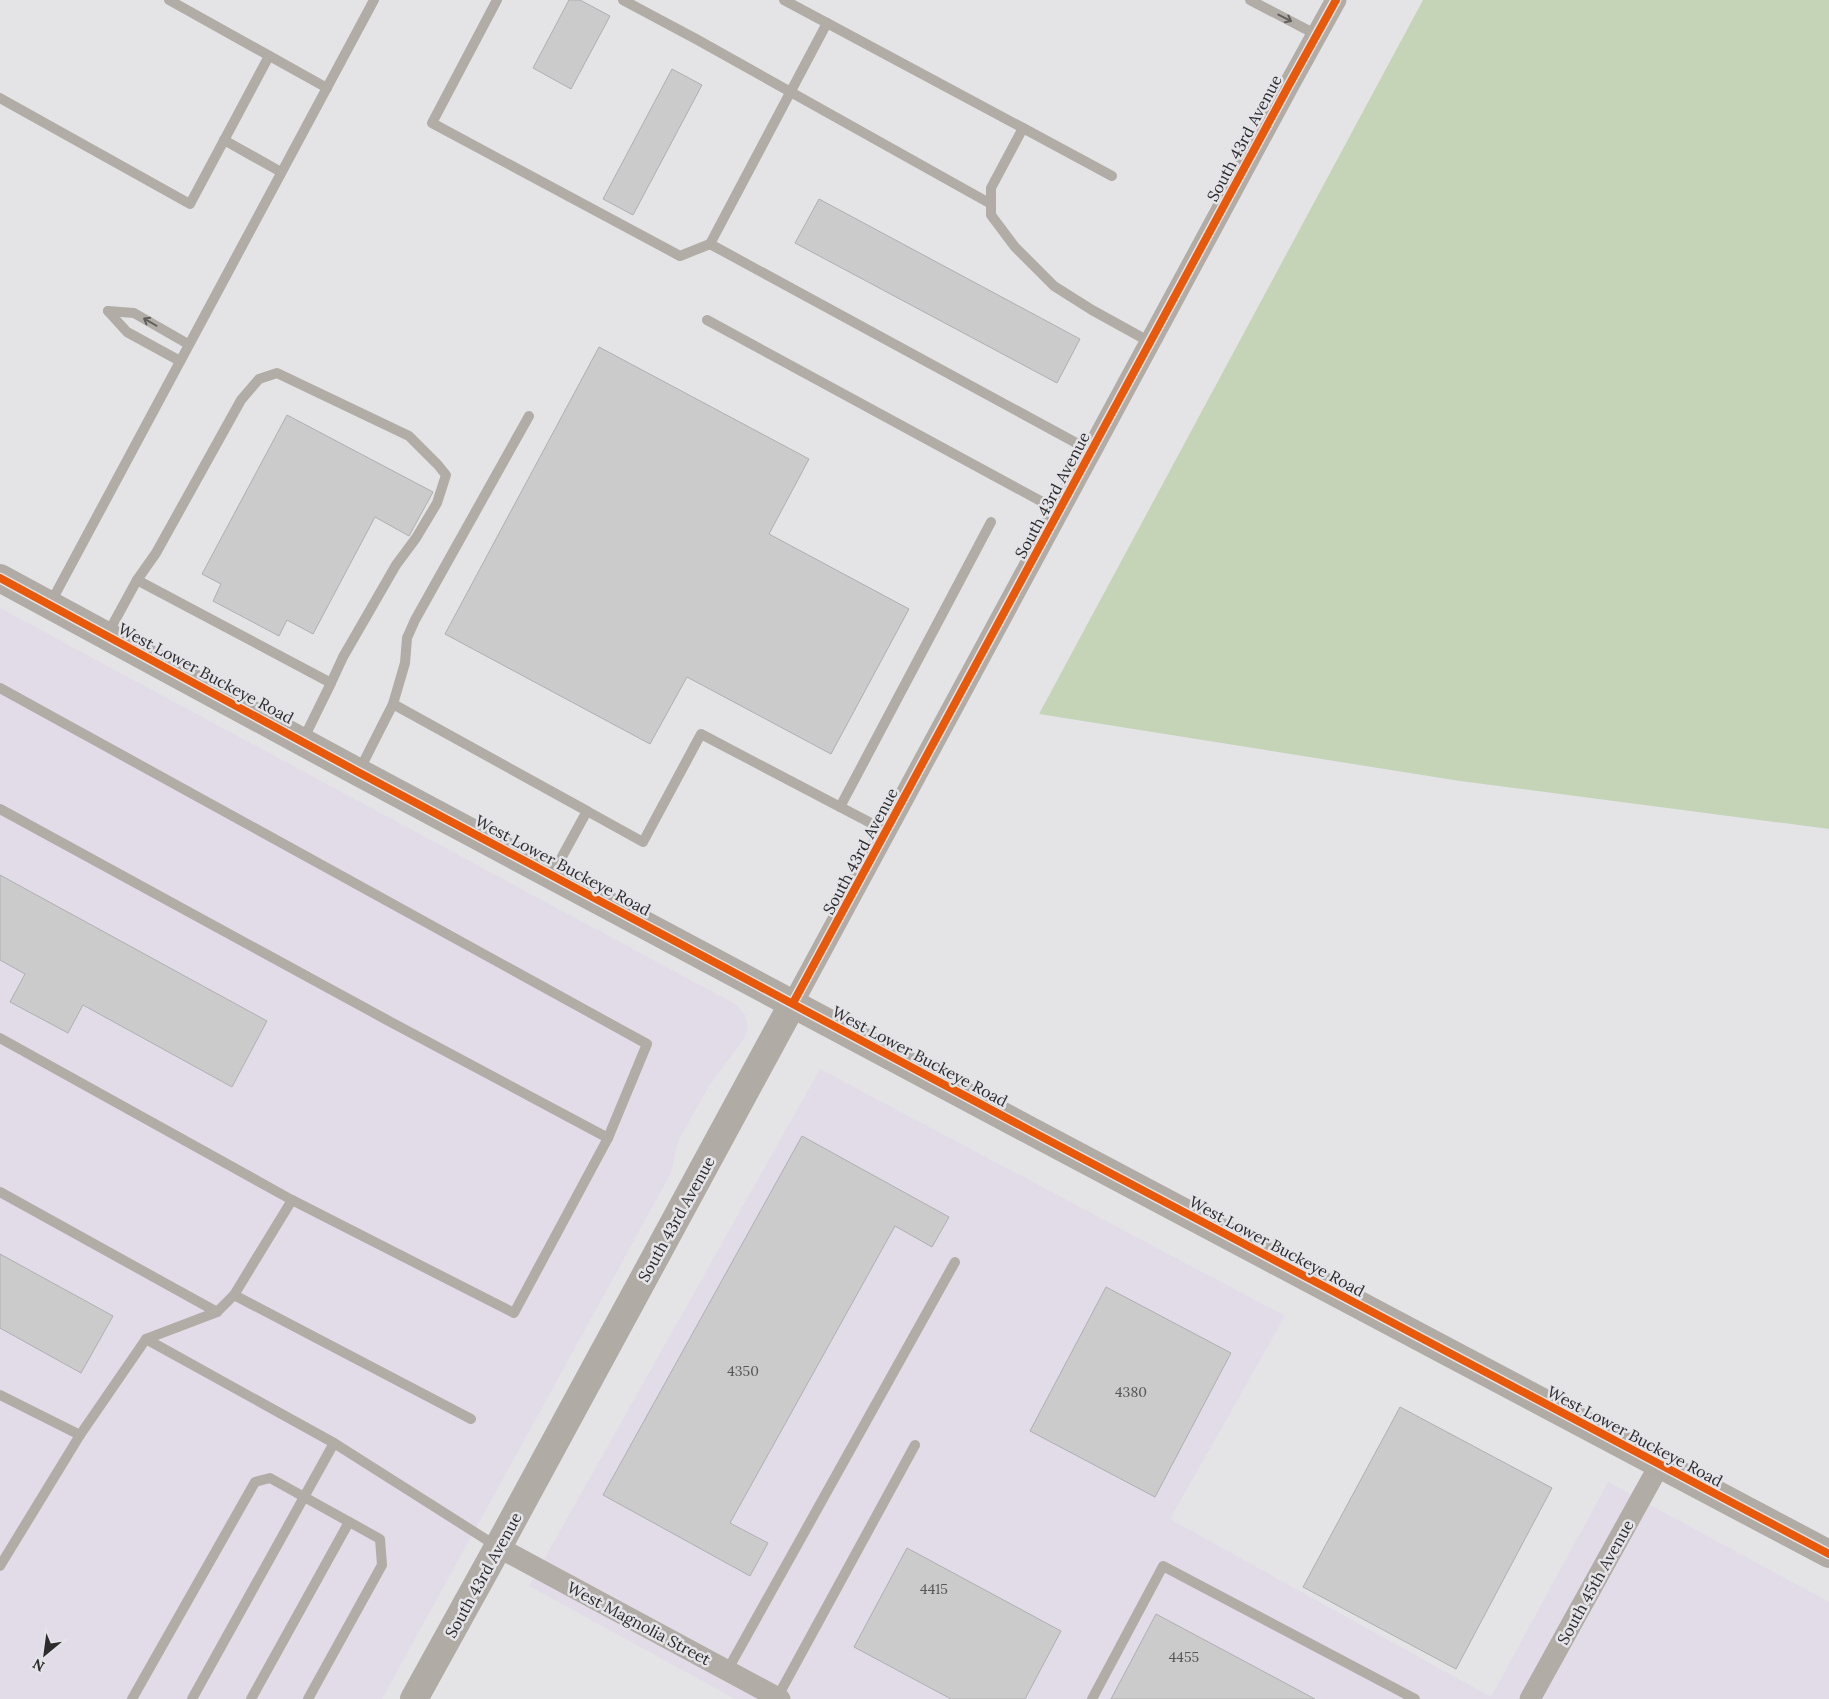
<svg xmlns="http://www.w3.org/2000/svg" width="1829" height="1699" font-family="Lora,serif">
<rect width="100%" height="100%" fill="#e4e4e7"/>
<g fill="#e2dce8">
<polygon points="0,608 737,1005 745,1015 748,1026 744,1039 709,1086 678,1141 671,1173 382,1699 0,1699"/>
<polygon points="820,1069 1285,1316 1170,1519 1491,1697 1608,1482 1829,1602 1829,1699 735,1699 529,1586"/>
</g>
<polygon fill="#c5d4b7" points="1423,0 1829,0 1829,829 1460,781 1039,714"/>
<g fill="#cbcbcc" stroke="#afafb1">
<polygon points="569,0 580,0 610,16 571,89 533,68"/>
<polygon points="672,69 702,85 633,215 603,199"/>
<polygon points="819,199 1080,339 1057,383 795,243"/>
<polygon points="599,347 809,459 769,534 909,609 831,754 687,677 650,744 445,634"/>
<polygon points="287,415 433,492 409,536 375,517 313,634 287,620 279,636 213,601 221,584 202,574"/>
<polygon points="0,875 267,1021 232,1087 83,1005 68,1033 10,1002 25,974 0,960"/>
<polygon points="802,1136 949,1217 932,1247 895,1226 730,1523 768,1543 750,1576 603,1495"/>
<polygon points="0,1254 113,1316 81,1373 0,1328"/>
<polygon points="1106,1287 1231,1353 1155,1497 1030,1431"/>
<polygon points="1400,1407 1552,1488 1456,1669 1303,1587"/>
<polygon points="907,1548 1061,1631 1025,1699 951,1699 854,1647"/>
<polygon points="1156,1614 1315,1699 1111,1699"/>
</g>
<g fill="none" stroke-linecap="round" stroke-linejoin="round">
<g stroke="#b1aca5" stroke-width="10">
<polyline points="169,0 327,88"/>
<polyline points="497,0 432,123 680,256 710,244"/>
<polyline points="623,0 696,39 991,204"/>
<polyline points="784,0 827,23"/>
<polyline points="1250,0 1317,35"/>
<polyline points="0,98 190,204 269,56"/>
<polyline points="1023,128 1112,176"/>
<polyline points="224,140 281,172"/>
<polyline points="108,311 134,313 188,344"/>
<polyline points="108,311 127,332 180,361"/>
<polyline points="707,320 1059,511"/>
<polyline points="1091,451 710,244 827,23 1023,128 991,188 991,215 1015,247 1054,286 1092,310 1150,342"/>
<polyline points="137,580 156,553 241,400 259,379 277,373 409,436 438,465 446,475 437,503 416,538 396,565 343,657 331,683"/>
<polyline points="50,604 374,0"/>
<polyline points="107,635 137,580 331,683 303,740"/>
<polyline points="0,688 647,1044 608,1138"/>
<polyline points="393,704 405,663 407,638 415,620 529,416"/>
<polyline points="359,771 393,704 587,811 552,875"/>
<polyline points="840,807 991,522"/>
<polyline points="0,809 387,1020 608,1138 514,1313 292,1200 0,1038"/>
<polyline points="587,811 643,842 701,734 886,831"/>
<polyline points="0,1192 217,1312"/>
<polyline points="234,1295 471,1419"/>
<polyline points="146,1339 334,1443 498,1547"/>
<polyline points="0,1395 80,1435"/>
<polyline points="0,1566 80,1435 146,1339 217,1312 234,1295 292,1200"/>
<polyline points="727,1671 955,1262"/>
<polyline points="777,1698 915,1445"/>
<polyline points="132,1699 255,1482 270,1478 380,1539 382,1565 308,1699"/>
<polyline points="192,1699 334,1443"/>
<polyline points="251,1699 349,1522"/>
<polyline points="1092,1699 1163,1566 1415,1699"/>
</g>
<g stroke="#b1aca5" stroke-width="21">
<polyline points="793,1003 1289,85 1336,0"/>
<polyline points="498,1547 780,1699"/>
<polyline points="1530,1699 1660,1464"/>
</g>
<g stroke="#b0aba4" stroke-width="28">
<polyline points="0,578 358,772 1029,1130 1829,1554"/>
<polyline points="414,1699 498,1547 793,1003"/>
</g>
<g stroke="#e3e3e8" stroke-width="11">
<g id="cycleway">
<polyline points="0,578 358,772 1029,1130 1829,1554"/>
<polyline points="793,1003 1289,85 1336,0"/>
</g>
</g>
<use href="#cycleway" stroke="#e8590c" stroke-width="8"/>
</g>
<defs><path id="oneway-shaft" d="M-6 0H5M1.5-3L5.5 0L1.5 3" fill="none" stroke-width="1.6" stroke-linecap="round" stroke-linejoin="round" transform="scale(1.25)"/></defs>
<g stroke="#615f5d">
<use href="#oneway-shaft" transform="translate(1285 18) rotate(27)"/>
<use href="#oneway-shaft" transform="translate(150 322) rotate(-150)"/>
</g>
<g text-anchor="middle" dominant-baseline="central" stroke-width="5" stroke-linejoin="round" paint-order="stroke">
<g font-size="14" fill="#565657">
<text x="743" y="1371">4350</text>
<text x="1131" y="1392">4380</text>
<text x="934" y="1589">4415</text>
<text x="1184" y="1657">4455</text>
</g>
<g font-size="16" fill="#2c2b2d" stroke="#e3e3e8">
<text transform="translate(1244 138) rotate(-62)">South 43rd Avenue</text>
<text transform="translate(1052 495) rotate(-62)">South 43rd Avenue</text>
<text transform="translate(206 673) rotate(28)">West Lower Buckeye Road</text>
<text transform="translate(860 851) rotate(-62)">South 43rd Avenue</text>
<text transform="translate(563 865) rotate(28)">West Lower Buckeye Road</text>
<text transform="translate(920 1056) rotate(28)">West Lower Buckeye Road</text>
<text transform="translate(676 1219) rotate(-61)">South 43rd Avenue</text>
<text transform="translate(1277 1246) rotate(28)">West Lower Buckeye Road</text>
<text transform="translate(1635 1436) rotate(28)">West Lower Buckeye Road</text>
<text transform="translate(483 1575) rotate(-61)">South 43rd Avenue</text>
<text transform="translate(1595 1582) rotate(-61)">South 45th Avenue</text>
<text transform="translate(639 1623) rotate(28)">West Magnolia Street</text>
</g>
</g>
<g transform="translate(45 1654) rotate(209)" stroke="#e3e3e8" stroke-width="4" paint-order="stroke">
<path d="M0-4L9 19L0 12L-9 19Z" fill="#2c2b2d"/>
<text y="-8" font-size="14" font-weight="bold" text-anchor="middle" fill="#2c2b2d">N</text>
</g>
</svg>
